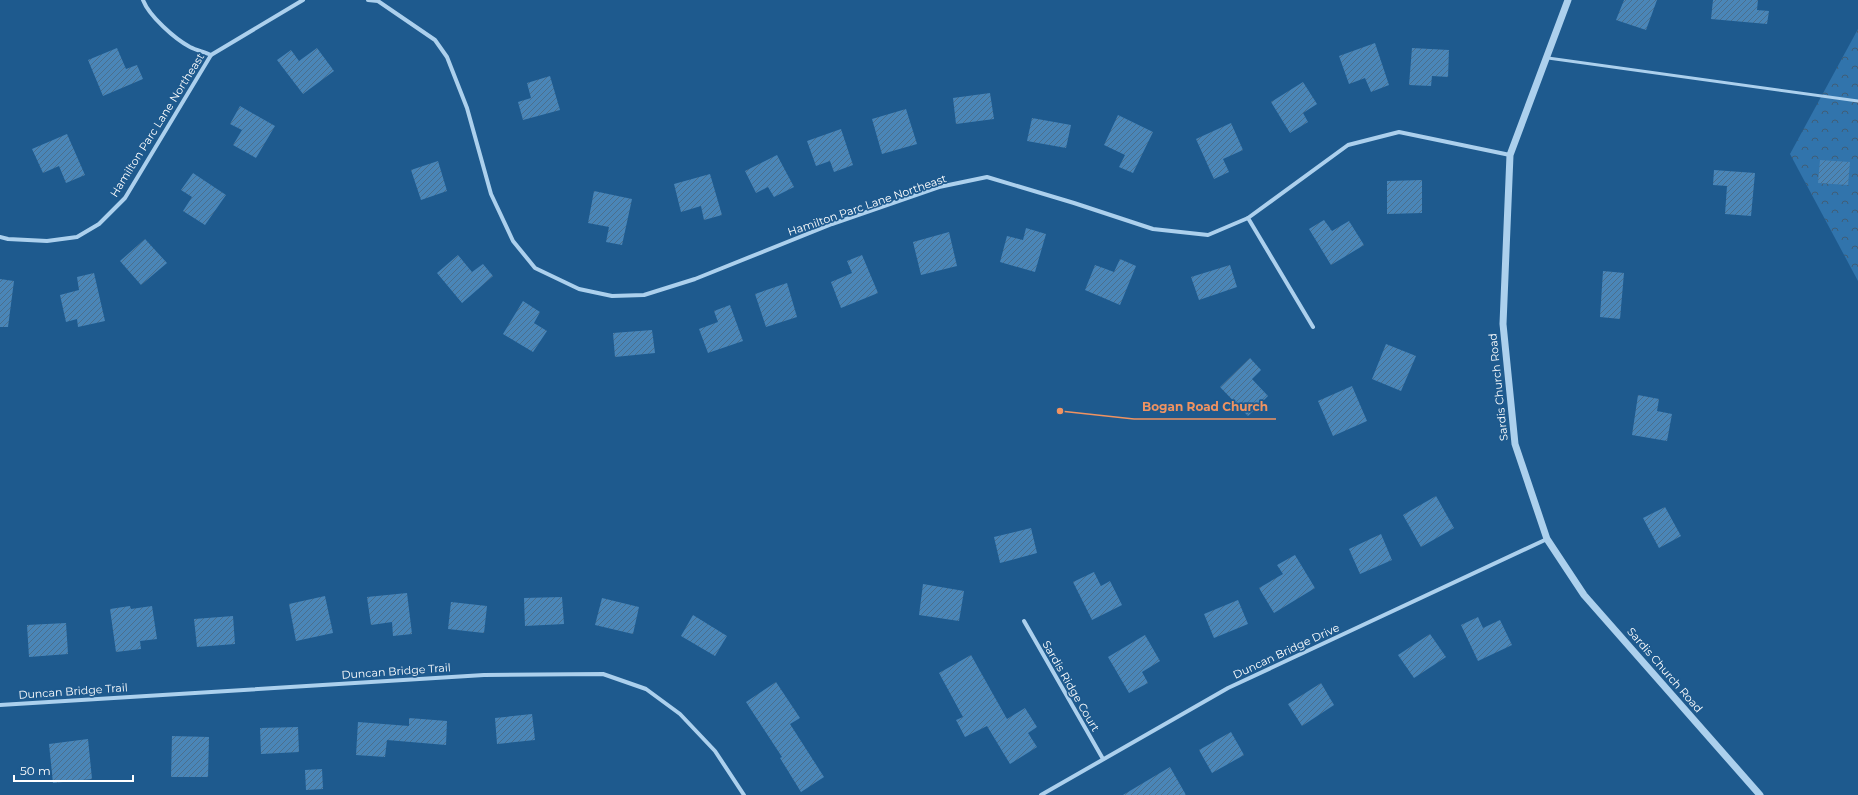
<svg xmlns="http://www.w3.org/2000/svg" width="1858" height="795" font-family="Montserrat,sans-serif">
<defs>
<pattern id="forest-crowns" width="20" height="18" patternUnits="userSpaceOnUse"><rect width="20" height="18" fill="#3174ac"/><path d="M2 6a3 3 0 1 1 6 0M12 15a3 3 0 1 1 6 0" fill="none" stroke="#405e77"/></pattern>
<pattern id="building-hatch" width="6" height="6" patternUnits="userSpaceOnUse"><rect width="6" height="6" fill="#4a86b8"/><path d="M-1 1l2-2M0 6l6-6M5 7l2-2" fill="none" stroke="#4b6f8d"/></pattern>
</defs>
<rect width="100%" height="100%" fill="#1e5a8e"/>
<polygon fill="url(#forest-crowns)" points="1858,29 1858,281 1790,154"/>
<g fill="url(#building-hatch)">
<polygon points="1624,0 1657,0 1646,30 1616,20"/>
<polygon points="1713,0 1758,0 1757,10 1769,11 1767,24 1711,19"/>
<polygon points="1375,43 1389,85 1371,92 1365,78 1349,84 1339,56"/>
<polygon points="117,48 126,69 137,65 143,79 103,96 88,60"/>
<polygon points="317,48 334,71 303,94 277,60 291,50 299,61"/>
<polygon points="1412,48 1449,50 1448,77 1432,76 1431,86 1409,85"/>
<polygon points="550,76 560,110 523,120 518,102 531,98 527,83"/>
<polygon points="1303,82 1317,104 1303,113 1308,122 1290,133 1271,102"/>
<polygon points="990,93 994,119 956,124 953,98"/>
<polygon points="240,106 275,126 256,158 233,145 242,130 230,124"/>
<polygon points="906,109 917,144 882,154 872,119"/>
<polygon points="1118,115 1153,132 1133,173 1119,167 1125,155 1104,145"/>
<polygon points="1032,118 1071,125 1066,148 1027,141"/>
<polygon points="1231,123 1243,150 1223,159 1229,172 1214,179 1196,139"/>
<polygon points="841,129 853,165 834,172 830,161 816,166 807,141"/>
<polygon points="67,134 85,175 66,183 59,166 43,173 32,149"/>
<polygon points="777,155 794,187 774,197 768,187 756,193 745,171"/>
<polygon points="1820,160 1850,162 1848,185 1818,183"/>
<polygon points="438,161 447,191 421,200 411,170"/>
<polygon points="1714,170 1755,173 1751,216 1725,214 1727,186 1713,185"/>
<polygon points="193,173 226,195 205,225 183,211 192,197 181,190"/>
<polygon points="710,174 722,215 704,220 701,206 681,212 674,184"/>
<polygon points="1422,180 1422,213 1387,214 1387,181"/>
<polygon points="594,191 632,199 622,245 606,242 609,227 588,223"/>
<polygon points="1324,220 1332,231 1349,221 1364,245 1331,265 1309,229"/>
<polygon points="1026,228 1046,234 1035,272 1000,262 1007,236 1023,240"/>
<polygon points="949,232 957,266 921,275 913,242"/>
<polygon points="145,239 167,263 141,285 120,261"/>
<polygon points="458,255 472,272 483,264 493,276 462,303 437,273"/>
<polygon points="862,255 878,293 841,308 831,282 852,273 847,261"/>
<polygon points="1120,259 1136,266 1120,305 1085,290 1095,265 1114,272"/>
<polygon points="1230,265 1237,287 1199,300 1191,277"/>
<polygon points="1603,271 1624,273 1620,319 1600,317"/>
<polygon points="94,273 105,321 78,327 77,319 66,322 60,295 79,290 77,277"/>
<polygon points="0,279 14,281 8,327 0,327"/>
<polygon points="787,283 797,317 766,327 755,294"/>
<polygon points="523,301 540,312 534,323 547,331 533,352 503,334"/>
<polygon points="730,305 743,341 708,353 699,329 718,322 714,311"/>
<polygon points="652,330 655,353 615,357 613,333"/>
<polygon points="1386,344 1416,356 1401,391 1372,379"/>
<polygon points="1250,358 1261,370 1252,379 1268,396 1248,416 1220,387"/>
<polygon points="1352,386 1367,421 1333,436 1318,401"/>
<polygon points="1638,395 1659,399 1657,411 1672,414 1667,441 1632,435"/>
<polygon points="1436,496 1454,528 1421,547 1403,515"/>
<polygon points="1665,507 1681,536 1659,548 1643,518"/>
<polygon points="1031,528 1037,553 1000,563 994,537"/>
<polygon points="1381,534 1392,560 1360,574 1349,549"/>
<polygon points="1295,555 1315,588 1274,613 1259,588 1283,574 1277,565"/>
<polygon points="1094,572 1101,586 1110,581 1122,605 1092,620 1073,582"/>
<polygon points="923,584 964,591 959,621 919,615"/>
<polygon points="407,593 412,634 393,636 392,622 371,625 367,597"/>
<polygon points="325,596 333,633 296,641 289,604"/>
<polygon points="562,597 564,624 525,626 524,598"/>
<polygon points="602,598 639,607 633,634 595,625"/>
<polygon points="1238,600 1248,624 1214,638 1204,614"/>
<polygon points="451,602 487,606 484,633 448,629"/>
<polygon points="130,606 131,609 152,606 157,639 140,641 141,649 116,652 110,609"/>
<polygon points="693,615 727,636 715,656 681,636"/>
<polygon points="233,616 235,644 197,647 194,619"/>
<polygon points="1478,617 1483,628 1500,620 1512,645 1478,661 1461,625"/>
<polygon points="66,623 68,654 29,657 27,625"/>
<polygon points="1430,634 1446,657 1414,678 1398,655"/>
<polygon points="1145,635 1160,661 1142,672 1148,683 1129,693 1108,657"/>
<polygon points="971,655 1007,719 1025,708 1037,727 1028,733 1037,747 1010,764 987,726 965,737 956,720 963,717 939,673"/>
<polygon points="776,682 800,718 790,724 824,777 801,792 780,758 782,757 746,702"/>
<polygon points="1321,683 1334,705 1302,726 1288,704"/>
<polygon points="532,714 535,740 497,744 495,718"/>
<polygon points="409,718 447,721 446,745 387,740 385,757 356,755 358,722 409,726"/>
<polygon points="298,727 299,752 261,754 260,728"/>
<polygon points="1231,732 1244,755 1212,773 1199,750"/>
<polygon points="172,736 209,737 208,777 171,777"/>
<polygon points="88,739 92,779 53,783 49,744"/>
<polygon points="1170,767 1186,795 1123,795"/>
<polygon points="322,769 323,789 306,790 305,770"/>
</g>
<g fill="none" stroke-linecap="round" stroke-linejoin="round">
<polyline stroke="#acd0ed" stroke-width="3" points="1548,58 1858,101"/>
<g stroke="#acd0ed" stroke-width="4">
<path d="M143,0C149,16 175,39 190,47C196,50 204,52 211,55"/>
<polyline points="368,0 378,1 435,40 447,57 467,108 491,194 513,241 535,268 579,289 612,296 644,295 695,279 832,224 939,187 987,177 1074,203 1153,229 1208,235 1248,218 1348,145 1399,132 1510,155"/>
<polyline points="1248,218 1313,327"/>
<polyline points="0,237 8,239 47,241 77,237 99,224 125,198 211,55 303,0"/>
<polyline points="1024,621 1103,759"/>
<polyline points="0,705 484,675 603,674 646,689 680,714 715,751 744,795"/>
<polyline points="1041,795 1228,688 1547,539"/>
</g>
<polyline stroke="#acd0ed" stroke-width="7" points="1568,0 1510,155 1503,324 1515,444 1547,539 1584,595 1760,795"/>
</g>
<g text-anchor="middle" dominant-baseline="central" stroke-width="3.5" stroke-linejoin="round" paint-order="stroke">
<g font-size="11" fill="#fff" stroke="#1e5a8e">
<text transform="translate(157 125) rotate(-58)">Hamilton Parc Lane Northeast</text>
<text transform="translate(867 205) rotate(-19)">Hamilton Parc Lane Northeast</text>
<text transform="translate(1498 387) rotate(-96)">Sardis Church Road</text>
<text transform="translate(1286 651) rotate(-25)">Duncan Bridge Drive</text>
<text transform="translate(1665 670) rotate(49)">Sardis Church Road</text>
<text transform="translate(396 671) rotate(-4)">Duncan Bridge Trail</text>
<text transform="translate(1071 686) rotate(60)">Sardis Ridge Court</text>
<text transform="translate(73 691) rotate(-4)">Duncan Bridge Trail</text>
</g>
</g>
<path fill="none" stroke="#f09361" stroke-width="1.5" d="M1060 411L1134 419H1276"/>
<circle fill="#f09361" stroke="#1e5a8e" stroke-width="1.5" cx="1060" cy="411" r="4"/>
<g font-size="12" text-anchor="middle" font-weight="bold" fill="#f09361" stroke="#1e5a8e" stroke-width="3.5" stroke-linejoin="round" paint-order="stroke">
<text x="1205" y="411">Bogan Road Church</text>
</g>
<path d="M14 775v6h119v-6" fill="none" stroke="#ffffff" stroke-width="2"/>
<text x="20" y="775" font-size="12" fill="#ffffff" stroke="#1e5a8e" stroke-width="3" paint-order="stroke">50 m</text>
</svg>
